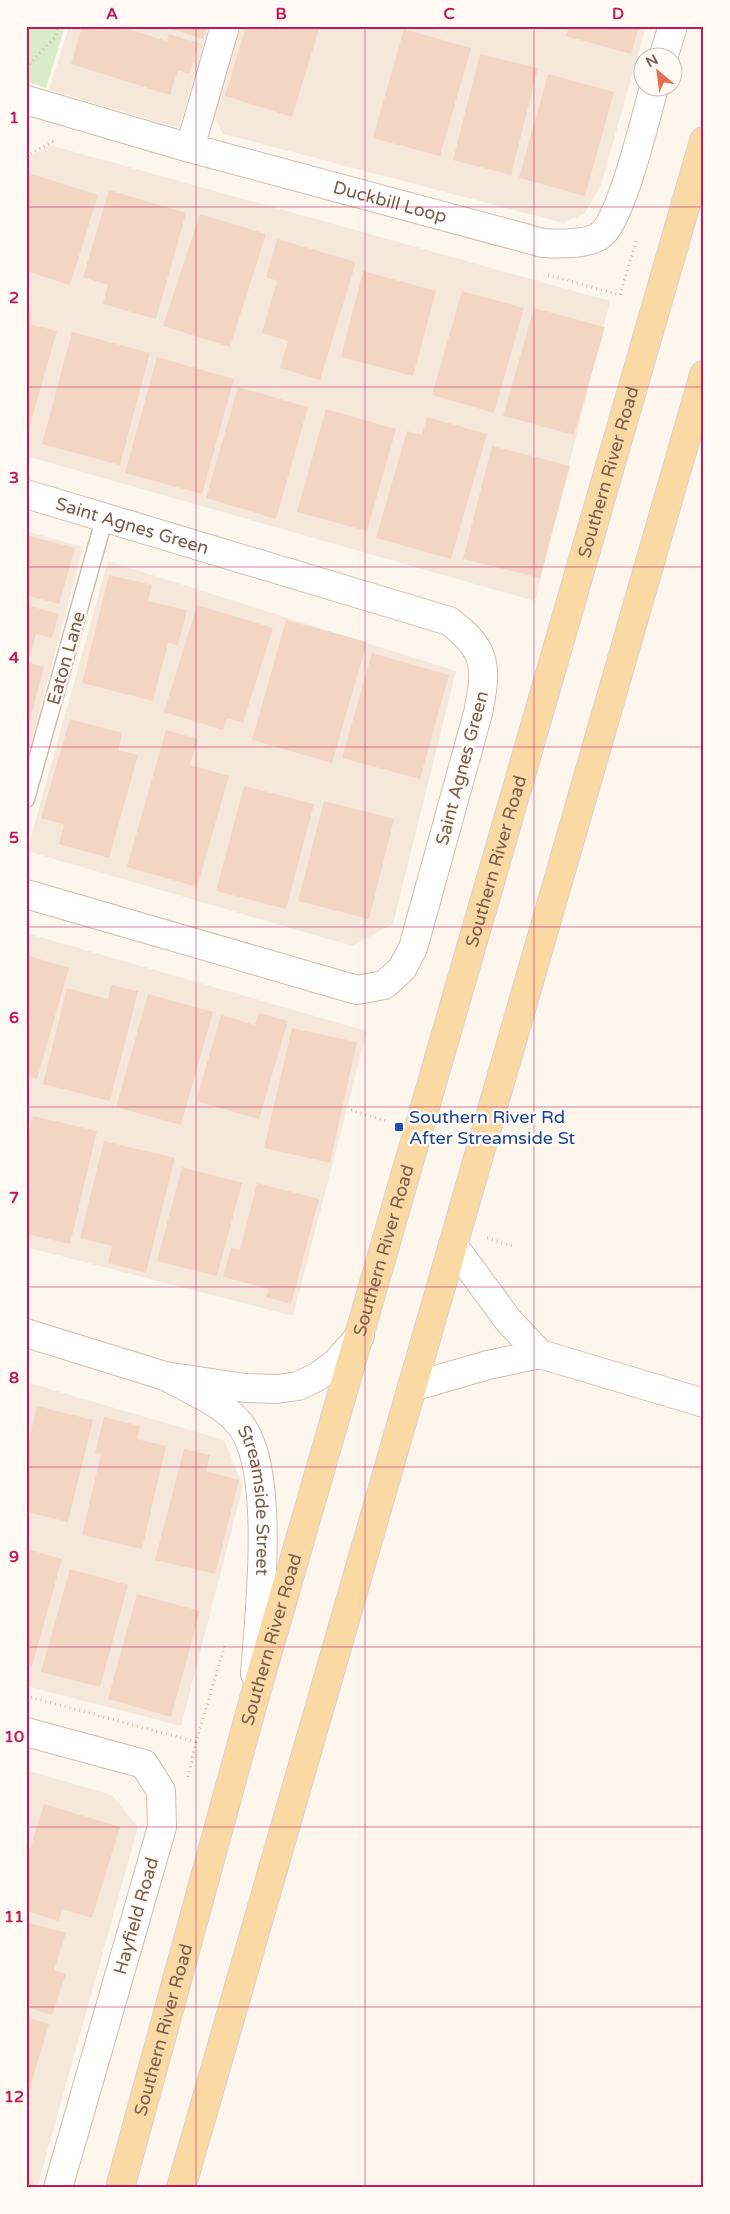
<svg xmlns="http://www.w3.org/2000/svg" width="730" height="2214" font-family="'Varela Round',sans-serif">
<rect width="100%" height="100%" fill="#fdf6ec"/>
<g fill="#f5e8da">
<polygon points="69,26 209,26 179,128 49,90"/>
<polygon points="235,26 646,26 601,185 585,213 564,223 223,134 216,120 212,104"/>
<polygon points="50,145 610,301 535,601 26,456 26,159"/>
<polygon points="26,531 83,547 26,762"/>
<polygon points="108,561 456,671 393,924 352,946 27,851"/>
<polygon points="26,933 367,1031 293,1316 26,1247"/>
<polygon points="26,1382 224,1440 243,1486 181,1726 26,1686"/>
<polygon points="26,1770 112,1795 138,1827 37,2188 26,2188"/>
</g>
<polygon fill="#d8ecc9" points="26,26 65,26 46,88 26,81"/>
<g fill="#f3d5c3">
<polygon points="82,26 118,26 167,41 169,34 199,43 189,74 178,70 170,95 71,64"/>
<polygon points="163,26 207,26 203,39"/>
<polygon points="246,26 320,26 292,117 225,96"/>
<polygon points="569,26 639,26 631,54 566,36"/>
<polygon points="404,29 471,48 440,156 373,138"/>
<polygon points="480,54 538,68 511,175 453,160"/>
<polygon points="548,74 614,92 585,196 519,178"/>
<polygon points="29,173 98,195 70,285 26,271 26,181"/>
<polygon points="109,190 186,213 156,319 103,304 108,285 83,277"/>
<polygon points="200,214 266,234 230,347 163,326"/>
<polygon points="277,239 356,262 320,380 280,368 288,341 262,333 277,281 266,277"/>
<polygon points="363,271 436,291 413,376 341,357"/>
<polygon points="462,291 524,308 494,413 432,395"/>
<polygon points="534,308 605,327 574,435 503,416"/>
<polygon points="26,311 32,313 29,324 57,331 27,435"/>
<polygon points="72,332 150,353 120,465 42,444"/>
<polygon points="157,357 234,379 202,494 125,473"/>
<polygon points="238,387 308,407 276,519 206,498"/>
<polygon points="326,409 396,429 367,531 297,512"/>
<polygon points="427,417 487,434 451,559 376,538 407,431 422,435"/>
<polygon points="492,446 570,466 540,578 463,559"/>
<polygon points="26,535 75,548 59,604 26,595"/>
<polygon points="109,575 152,585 148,601 187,610 178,645 168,643 153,701 82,683"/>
<polygon points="26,605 59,614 52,638 36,634 30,656 26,655"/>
<polygon points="197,605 273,628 243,723 227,718 223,730 164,712"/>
<polygon points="286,620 367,642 332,763 252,740"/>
<polygon points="372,653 449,675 420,779 342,758"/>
<polygon points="26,662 44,667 30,720 26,719"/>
<polygon points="70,719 122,733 118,750 138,755 109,858 59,844 64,825 41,818"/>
<polygon points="166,730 198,739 190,765 229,776 197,887 127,867"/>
<polygon points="244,786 314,804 286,909 216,891"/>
<polygon points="324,801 394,819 369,919 298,901"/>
<polygon points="26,955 69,968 37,1079 26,1076"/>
<polygon points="111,985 138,991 110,1101 43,1084 67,988 108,999"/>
<polygon points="148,994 213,1012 181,1125 116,1107"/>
<polygon points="259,1013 288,1021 259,1119 196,1101 221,1015 255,1025"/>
<polygon points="292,1028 357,1042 330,1163 264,1148"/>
<polygon points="33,1116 97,1131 70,1244 26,1234 26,1142"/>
<polygon points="104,1141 175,1158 146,1273 108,1263 112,1246 80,1238"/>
<polygon points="182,1167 242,1183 217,1276 157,1261"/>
<polygon points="257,1183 319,1199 291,1304 266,1297 269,1289 223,1277 231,1248 240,1250"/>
<polygon points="37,1406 93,1420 68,1522 26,1512 26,1452"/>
<polygon points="104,1417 140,1426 137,1439 166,1446 142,1549 82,1535 101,1454 95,1453"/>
<polygon points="184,1449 210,1455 206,1471 239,1480 215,1574 155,1560"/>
<polygon points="26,1549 62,1559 32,1666 26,1664"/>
<polygon points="70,1569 128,1585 100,1687 41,1672"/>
<polygon points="137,1594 200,1611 171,1717 108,1699"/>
<polygon points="44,1804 120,1827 92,1918 62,1909 59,1921 26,1911 26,1863"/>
<polygon points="26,1922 66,1933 54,1970 66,1974 52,2015 26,2007"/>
<polygon points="26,2017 49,2024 27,2097 26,2097"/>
</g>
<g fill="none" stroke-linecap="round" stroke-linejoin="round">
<g stroke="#d1beb0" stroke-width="19">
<polyline id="lane" points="26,799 105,516"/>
</g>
<g stroke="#d1beb0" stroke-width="30">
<g id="street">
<polyline points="663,58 673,26"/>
<path id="s1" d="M26,100L190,148L543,243C558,244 590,245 602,234C623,214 645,119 654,88"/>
<polyline points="190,148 225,26"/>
<path id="s2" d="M26,494L449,621C488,650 487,668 478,713L413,948L402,969L384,985L357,990L26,894"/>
<polyline points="453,1245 508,1320 540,1354"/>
<polyline points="26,1333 165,1376 245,1388 277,1389 298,1386 317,1377 336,1363 360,1336"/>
<path id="s3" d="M165,1376C190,1390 220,1401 239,1423C277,1467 259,1616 255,1674"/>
<polyline points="412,1387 488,1365 540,1354 704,1403"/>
<polyline points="26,1732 144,1764 161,1791 162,1827 58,2188"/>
</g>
</g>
<g stroke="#dad1cd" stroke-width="30">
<g id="primary">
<path id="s4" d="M120,2188L254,1699L704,141"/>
<polyline points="181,2188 704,375"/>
</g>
</g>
<g stroke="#d9b8a5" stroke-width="3" stroke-dasharray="1 4" stroke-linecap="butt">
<polyline points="26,68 55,37 58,26"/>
<polyline points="26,156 54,141"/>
<polyline points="548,275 620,295 636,241"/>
<polyline points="351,1110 389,1122"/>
<polyline points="487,1238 513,1246"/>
<polyline points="26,1696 196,1742"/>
<polyline points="188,1777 196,1742 225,1644"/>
</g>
<use href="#lane" stroke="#fff" stroke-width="16"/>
<use href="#street" stroke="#fff" stroke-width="28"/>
<use href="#primary" stroke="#fbd9a5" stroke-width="28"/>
</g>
<path fill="none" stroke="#c2185b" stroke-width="1" stroke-opacity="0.55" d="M196,26V2188M365,26V2188M534,26V2188M26,207H704M26,387H704M26,567H704M26,747H704M26,927H704M26,1107H704M26,1287H704M26,1467H704M26,1647H704M26,1827H704M26,2007H704"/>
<rect fill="#1a4fb4" stroke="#fffaf3" stroke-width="2" x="394" y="1122" width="10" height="10" rx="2.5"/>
<g text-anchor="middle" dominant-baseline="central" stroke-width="5" stroke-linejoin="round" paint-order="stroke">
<g font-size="18" fill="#7a5c4d" stroke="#fffaf3">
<text stroke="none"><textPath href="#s1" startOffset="378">Duckbill Loop</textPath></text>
<text stroke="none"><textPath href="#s4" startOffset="1784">Southern River Road</textPath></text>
<text stroke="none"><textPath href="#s2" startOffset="111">Saint Agnes Green</textPath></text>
<text transform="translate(66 658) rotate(-74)">Eaton Lane</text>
<text transform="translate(462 768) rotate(-75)">Saint Agnes Green</text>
<text stroke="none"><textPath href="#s4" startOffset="1379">Southern River Road</textPath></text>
<text stroke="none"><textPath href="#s4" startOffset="974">Southern River Road</textPath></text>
<text stroke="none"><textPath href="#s3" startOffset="169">Streamside Street</textPath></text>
<text stroke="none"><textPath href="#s4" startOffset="569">Southern River Road</textPath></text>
<text transform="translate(136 1916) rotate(-74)">Hayfield Road</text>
<text stroke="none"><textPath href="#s4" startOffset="164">Southern River Road</textPath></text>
</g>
<g font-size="18" fill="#164399" stroke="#fffaf3" text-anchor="start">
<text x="409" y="1117">Southern River Rd<tspan x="409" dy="21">After Streamside St</tspan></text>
</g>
</g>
<rect width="730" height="2214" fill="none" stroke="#fffaf3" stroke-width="55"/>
<g transform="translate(658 72) rotate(331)"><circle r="24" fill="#fffaf3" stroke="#cabbb1"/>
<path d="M0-4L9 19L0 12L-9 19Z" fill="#e76f51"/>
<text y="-8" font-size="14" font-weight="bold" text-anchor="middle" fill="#7a5c4d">N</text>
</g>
<rect x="28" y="28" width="674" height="2158" fill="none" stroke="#c2185b" stroke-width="2"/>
<g font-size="16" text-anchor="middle" font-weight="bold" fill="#c2185b">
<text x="112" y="19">A</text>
<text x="281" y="19">B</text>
<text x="449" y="19">C</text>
<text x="618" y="19">D</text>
<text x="14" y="123">1</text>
<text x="14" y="303">2</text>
<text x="14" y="483">3</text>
<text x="14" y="663">4</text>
<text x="14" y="843">5</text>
<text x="14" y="1023">6</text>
<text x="14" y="1203">7</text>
<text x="14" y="1383">8</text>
<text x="14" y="1562">9</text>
<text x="14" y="1742">10</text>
<text x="14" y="1922">11</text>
<text x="14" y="2102">12</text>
</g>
</svg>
